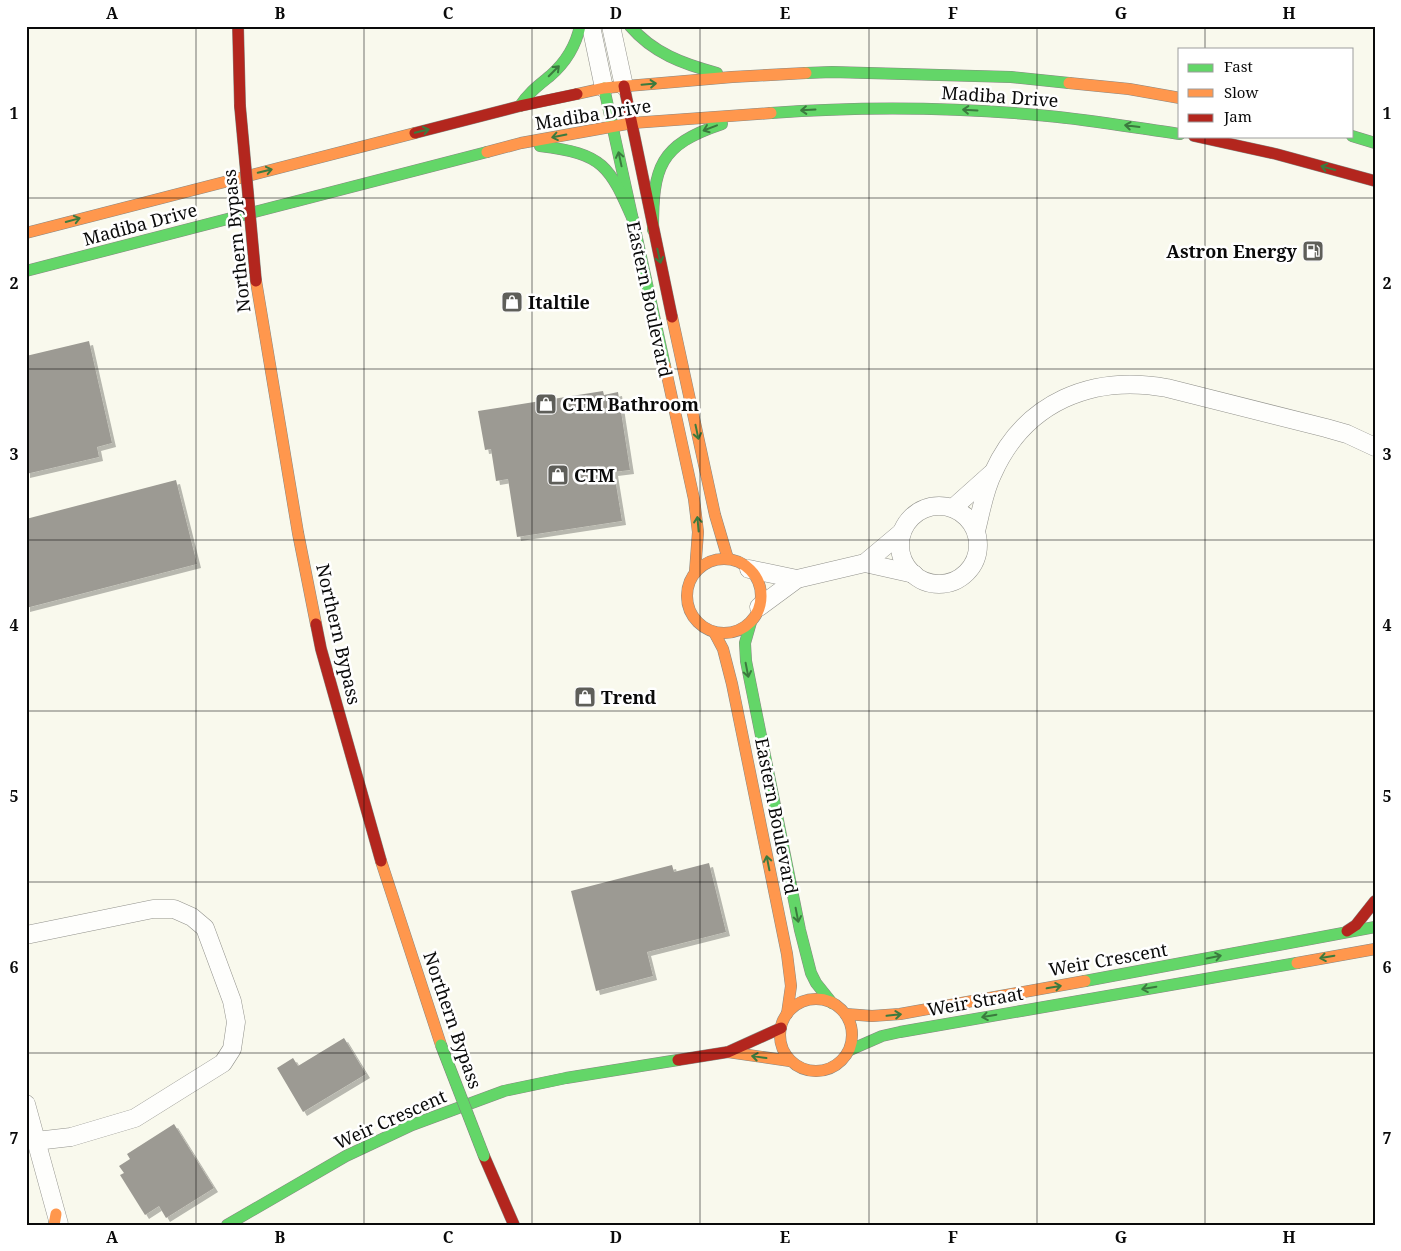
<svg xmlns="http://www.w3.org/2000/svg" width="1401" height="1251" font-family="'Noto Serif',serif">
<defs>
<filter id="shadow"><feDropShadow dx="4" dy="4" stdDeviation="0" flood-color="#0004"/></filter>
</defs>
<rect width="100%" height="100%" fill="#f9f9ed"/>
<g fill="#9c9a93" filter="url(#shadow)">
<polygon points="89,341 112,443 97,447 99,457 26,474 26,356"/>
<polygon points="603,391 604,395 618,392 630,470 614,472 622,521 517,537 508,479 496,481 491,449 485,450 478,411"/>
<polygon points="176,480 197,564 26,608 26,519"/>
<polygon points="709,863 726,932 647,952 653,976 596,991 571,891 672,865 674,872"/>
<polygon points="344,1038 366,1074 303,1112 277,1068 293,1058 298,1066"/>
<polygon points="174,1124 214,1188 166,1218 159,1206 145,1215 120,1175 124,1173 119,1166 130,1159 127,1154"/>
</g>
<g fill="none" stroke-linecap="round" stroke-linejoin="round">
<g stroke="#92928c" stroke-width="19">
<g id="street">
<polyline points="591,26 604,88"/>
<polyline points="611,26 624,86"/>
<circle cx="939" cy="545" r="39"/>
<polyline points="953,508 991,474"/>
<path d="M976,531C981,512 984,491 993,473C1025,402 1092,374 1167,388L1326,428L1347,434L1375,447"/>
<polyline points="865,563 914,574"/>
<polyline points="749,569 797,579"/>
<polyline points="759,607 797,579 865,563 902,532"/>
<polyline points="26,935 153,909 174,909 192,917 205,928 232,1001 236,1022 232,1049 223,1063 135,1118 71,1137 36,1141"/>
<polyline points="26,1104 59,1224"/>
</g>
</g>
<g stroke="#888883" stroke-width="12">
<g id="fast">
<path d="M630,26C653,53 683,64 717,73"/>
<polyline points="806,73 832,72 1011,77 1069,83"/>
<polyline points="604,88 665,366"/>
<path d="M520,106C528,93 539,85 550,76C565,63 576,45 580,26"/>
<path d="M771,113C863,106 956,107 1048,116C1092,120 1136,128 1180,134"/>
<polyline points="1352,136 1375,143"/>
<path d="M540,146C604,154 609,165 634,222"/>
<path d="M653,230C653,167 659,145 722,124"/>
<polyline points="26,271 487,152"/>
<polyline points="751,622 745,643 746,661 800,930 811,973 816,983 832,1003"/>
<polyline points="1085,981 1375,927"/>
<polyline points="850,1050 882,1036 900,1032 1297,963"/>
<polyline points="227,1225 346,1156 412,1125 504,1091 566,1078 678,1060"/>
</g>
</g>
<g stroke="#888883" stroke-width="12">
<g id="slow">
<polyline points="1069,83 1129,89 1180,98"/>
<polyline points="577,94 604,88 732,77 806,73"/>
<polyline points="487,152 521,143 632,123 771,113"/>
<polyline points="26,233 415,133"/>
<polyline points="256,281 298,533 316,624"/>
<polyline points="672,317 715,515 728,559"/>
<polyline points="665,366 694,499 698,532 695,572"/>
<circle cx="724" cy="596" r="37"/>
<polyline points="714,632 723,649 732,684 787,954 791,986 787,1014"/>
<polyline points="381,861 441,1045"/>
<polyline points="1297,963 1375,949"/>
<circle cx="816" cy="1035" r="36"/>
<polyline points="846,1014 872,1016 900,1014 1085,981"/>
<polyline points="728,1052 790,1061"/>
<polyline points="54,1225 56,1214"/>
</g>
</g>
<g stroke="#888883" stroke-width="12">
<g id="jam">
<polyline points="238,26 240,106"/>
<polyline points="624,86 672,317"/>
<polyline points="415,133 520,106 577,94"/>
<polyline points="1194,136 1276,154 1375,181"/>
<polyline points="316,624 321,649 381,861"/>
<polyline points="1347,931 1356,925 1375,901"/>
<polyline points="678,1060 728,1052 781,1028"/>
<polyline points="484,1156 514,1225"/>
</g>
</g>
<use href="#street" stroke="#fefefc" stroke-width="18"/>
<use href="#fast" stroke="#63d668" stroke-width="11"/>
<use href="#slow" stroke="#ff974d" stroke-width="11"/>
<use href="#jam" stroke="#b3261e" stroke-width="11"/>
<g stroke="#7f7f7a" stroke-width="12" stroke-linecap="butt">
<polyline id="fast-bridge" points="441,1045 484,1156"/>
</g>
<g stroke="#7f7f7a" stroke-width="12" stroke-linecap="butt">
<polyline id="jam-bridge" points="240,106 256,281"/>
</g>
<use href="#fast-bridge" stroke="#63d668" stroke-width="11"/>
<use href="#jam-bridge" stroke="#b3261e" stroke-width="11"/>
</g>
<defs><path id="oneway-shaft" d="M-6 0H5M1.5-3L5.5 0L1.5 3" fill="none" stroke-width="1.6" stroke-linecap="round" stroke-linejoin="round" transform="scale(1.25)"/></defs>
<g stroke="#3b7a3e">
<use href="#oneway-shaft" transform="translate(554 71) rotate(-45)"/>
<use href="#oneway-shaft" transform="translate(649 84) rotate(-5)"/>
<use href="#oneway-shaft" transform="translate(808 110) rotate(177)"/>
<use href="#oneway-shaft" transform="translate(970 110) rotate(-177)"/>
<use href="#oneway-shaft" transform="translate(1132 126) rotate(-173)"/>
<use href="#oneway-shaft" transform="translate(710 128) rotate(159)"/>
<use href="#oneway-shaft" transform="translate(422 131) rotate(-14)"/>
<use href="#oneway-shaft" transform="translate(559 136) rotate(169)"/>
<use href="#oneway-shaft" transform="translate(620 159) rotate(-102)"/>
<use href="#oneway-shaft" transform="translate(1328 168) rotate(-165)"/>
<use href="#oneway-shaft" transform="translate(265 171) rotate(-14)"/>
<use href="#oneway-shaft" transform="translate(73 220) rotate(-15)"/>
<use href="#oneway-shaft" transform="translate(659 256) rotate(77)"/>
<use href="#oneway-shaft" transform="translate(697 432) rotate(78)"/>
<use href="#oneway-shaft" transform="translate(698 524) rotate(-95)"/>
<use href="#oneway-shaft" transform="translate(747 670) rotate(79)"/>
<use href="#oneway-shaft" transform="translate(768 863) rotate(-101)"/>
<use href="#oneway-shaft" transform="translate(797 915) rotate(79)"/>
<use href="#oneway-shaft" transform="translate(1214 957) rotate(-11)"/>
<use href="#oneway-shaft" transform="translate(1327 957) rotate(170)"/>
<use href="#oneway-shaft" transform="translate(1054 987) rotate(-10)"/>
<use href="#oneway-shaft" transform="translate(1149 988) rotate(170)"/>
<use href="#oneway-shaft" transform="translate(894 1015) rotate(-6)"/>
<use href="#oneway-shaft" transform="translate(989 1016) rotate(170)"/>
<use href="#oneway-shaft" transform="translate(759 1057) rotate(-172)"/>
</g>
<path fill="none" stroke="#0a0a0a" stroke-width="1" stroke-opacity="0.55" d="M196,26V1225M364,26V1225M532,26V1225M700,26V1225M869,26V1225M1037,26V1225M1205,26V49M1205,136V1225M26,198H1375M26,369H1375M26,540H1375M26,711H1375M26,882H1375M26,1053H1375"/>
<defs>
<g id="fuel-square" transform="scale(1.125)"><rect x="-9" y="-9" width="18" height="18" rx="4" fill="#5e5e59" stroke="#fff"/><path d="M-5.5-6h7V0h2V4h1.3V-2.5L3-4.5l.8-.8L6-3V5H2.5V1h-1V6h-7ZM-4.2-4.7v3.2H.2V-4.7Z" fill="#fff"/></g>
<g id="shop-square" transform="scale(1.125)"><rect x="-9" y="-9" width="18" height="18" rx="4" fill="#5e5e59" stroke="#fff"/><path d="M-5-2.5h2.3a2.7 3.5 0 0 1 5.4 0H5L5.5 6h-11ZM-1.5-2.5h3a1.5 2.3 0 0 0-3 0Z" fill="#fff"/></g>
</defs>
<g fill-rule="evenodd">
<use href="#fuel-square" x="1313" y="251"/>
<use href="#shop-square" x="512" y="302"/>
<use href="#shop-square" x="546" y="404"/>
<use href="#shop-square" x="558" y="475"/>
<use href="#shop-square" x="585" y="697"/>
</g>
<g text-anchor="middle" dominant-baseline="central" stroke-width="5" stroke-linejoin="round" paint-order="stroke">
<g font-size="18" fill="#0a0a0a" stroke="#fff">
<text transform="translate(1000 96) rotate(4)">Madiba Drive</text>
<text transform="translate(593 114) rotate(-9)">Madiba Drive</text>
<text transform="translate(140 224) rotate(-15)">Madiba Drive</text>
<text transform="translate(236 241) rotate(-96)">Northern Bypass</text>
<text transform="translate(650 299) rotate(78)">Eastern Boulevard</text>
<text transform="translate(339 634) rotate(77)">Northern Bypass</text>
<text transform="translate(777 816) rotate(79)">Eastern Boulevard</text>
<text transform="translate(1108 959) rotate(-10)">Weir Crescent</text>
<text transform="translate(975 1001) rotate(-10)">Weir Straat</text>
<text transform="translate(453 1020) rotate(71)">Northern Bypass</text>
<text transform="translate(390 1119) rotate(-24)">Weir Crescent</text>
</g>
<g font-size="18" font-weight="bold" fill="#0a0a0a" stroke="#fff" text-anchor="start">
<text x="1297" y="251" text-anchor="end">Astron Energy</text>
<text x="528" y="302">Italtile</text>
<text x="562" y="404">CTM Bathroom</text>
<text x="574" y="475">CTM</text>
<text x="601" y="697">Trend</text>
</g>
</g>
<rect width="1401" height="1251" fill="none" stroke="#ffffff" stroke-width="55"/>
<rect x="1178" y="48" width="175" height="90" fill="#ffffff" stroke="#9d9d9d"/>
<rect x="1188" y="64" width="25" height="8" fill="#63d668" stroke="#9d9d9d"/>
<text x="1224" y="72" font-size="15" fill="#0a0a0a">Fast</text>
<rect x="1188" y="89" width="25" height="8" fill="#ff974d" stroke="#9d9d9d"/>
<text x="1224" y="98" font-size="15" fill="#0a0a0a">Slow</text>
<rect x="1188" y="114" width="25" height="8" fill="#b3261e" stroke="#9d9d9d"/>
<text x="1224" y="122" font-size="15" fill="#0a0a0a">Jam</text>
<rect x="28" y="28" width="1346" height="1196" fill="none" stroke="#0a0a0a" stroke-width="2"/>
<g font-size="16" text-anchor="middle" font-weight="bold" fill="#0a0a0a">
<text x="112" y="19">A</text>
<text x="280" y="19">B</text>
<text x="448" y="19">C</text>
<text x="616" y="19">D</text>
<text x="785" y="19">E</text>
<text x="953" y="19">F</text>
<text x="1121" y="19">G</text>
<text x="1289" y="19">H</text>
<text x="14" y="119">1</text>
<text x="1387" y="119">1</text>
<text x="14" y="289">2</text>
<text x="1387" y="289">2</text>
<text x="14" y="460">3</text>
<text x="1387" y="460">3</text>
<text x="14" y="631">4</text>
<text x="1387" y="631">4</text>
<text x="14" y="802">5</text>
<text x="1387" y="802">5</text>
<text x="14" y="973">6</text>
<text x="1387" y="973">6</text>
<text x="14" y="1144">7</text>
<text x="1387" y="1144">7</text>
<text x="112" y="1243">A</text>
<text x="280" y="1243">B</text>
<text x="448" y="1243">C</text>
<text x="616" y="1243">D</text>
<text x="785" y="1243">E</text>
<text x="953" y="1243">F</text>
<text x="1121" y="1243">G</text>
<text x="1289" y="1243">H</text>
</g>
</svg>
